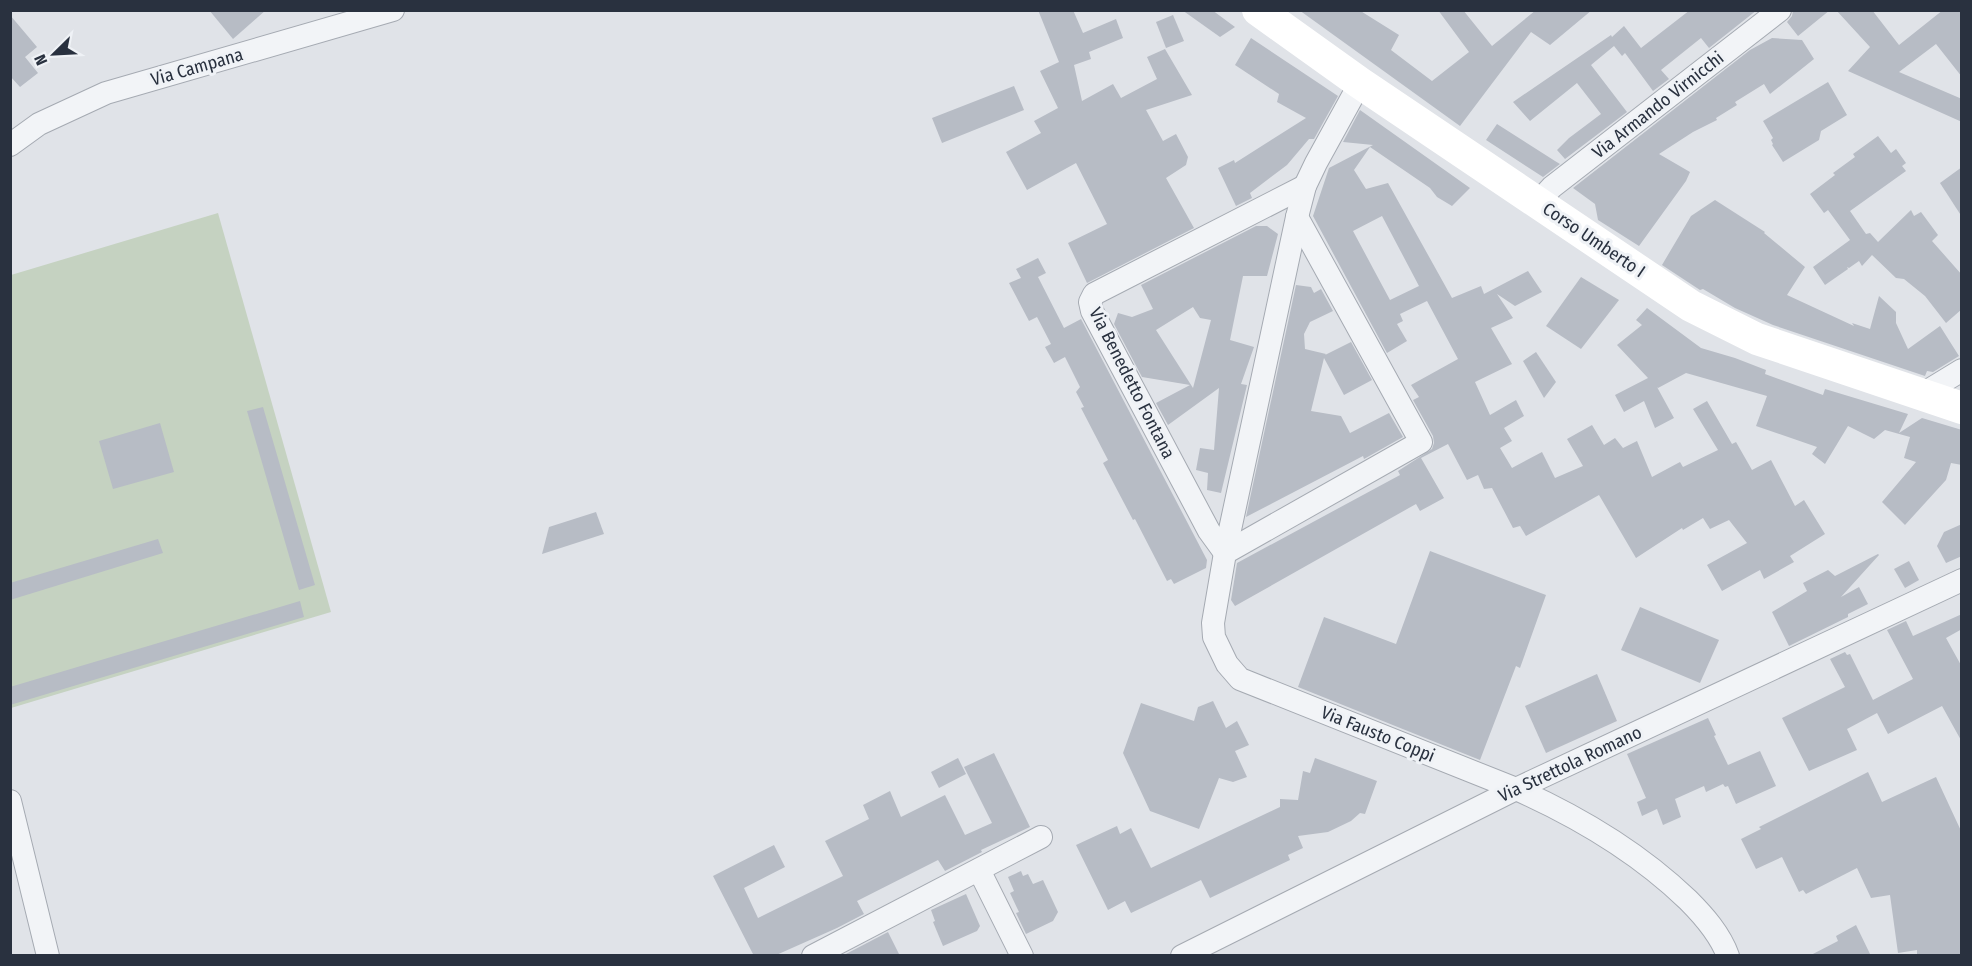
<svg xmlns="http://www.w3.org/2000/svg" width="1972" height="966" font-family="'Fira Sans Condensed',sans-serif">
<rect width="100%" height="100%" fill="#e0e3e8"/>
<polygon fill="#c5d2c1" points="218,213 331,612 11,708 11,275"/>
<g fill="#b7bcc5" fill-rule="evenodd">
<polygon points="209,10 266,10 233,39"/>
<polygon points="1038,10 1073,10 1083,33 1116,19 1123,38 1089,52 1091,59 1074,65 1082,101 1113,84 1121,98 1157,79 1147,57 1165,49 1192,95 1146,110 1163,141 1176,134 1188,157 1186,165 1166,178 1194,228 1087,283 1068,243 1107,224 1076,163 1027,190 1006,152 1041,133 1034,121 1058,108 1040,71 1059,62"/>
<polygon points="1182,10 1212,10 1235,27 1220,37"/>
<polygon points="1299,10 1359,10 1399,35 1391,50 1432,81 1469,52 1438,10 1463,10 1492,46 1536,10 1592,10 1550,45 1531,32 1460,126"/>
<polygon points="1690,10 1757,10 1709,48 1701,38 1661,70 1669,79 1653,91 1625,53 1622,56 1614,46 1591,65 1627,112 1565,159 1557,150 1569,138 1601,114 1577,83 1530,121 1513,102 1611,35 1612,37 1624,26 1641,48"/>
<polygon points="1793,10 1830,10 1798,36 1787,22 1792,16"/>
<polygon points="1836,10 1872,10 1899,45 1943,10 1962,10 1962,77 1936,44 1899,72 1962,99 1962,122 1848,71 1870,47"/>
<polygon points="10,15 37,47 25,57 38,73 20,87 10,76"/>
<polygon points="1173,15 1184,41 1166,48 1156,22"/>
<polygon points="1251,38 1338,96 1314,139 1309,139 1287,165 1250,193 1252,198 1236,206 1218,168 1234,160 1235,163 1306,118 1277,102 1279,94 1235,65"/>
<polygon points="1772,38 1802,40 1814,59 1770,94 1764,84 1735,102 1737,105 1716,118 1717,120 1693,132 1659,154 1690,172 1686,181 1639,246 1598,220 1595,204 1573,188 1750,50"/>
<polygon points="1828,82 1847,115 1821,131 1819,140 1783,162 1772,145 1773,144 1771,140 1773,138 1763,121"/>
<polygon points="1014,86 1024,110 942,143 932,118"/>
<path d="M1360,110L1470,188L1452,206L1437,197L1430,188L1370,147L1354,170L1366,189L1388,183L1452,298L1481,286L1484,294L1528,271L1542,292L1515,306L1497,294L1513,318L1491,328L1512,364L1475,382L1490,415L1516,400L1524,416L1504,428L1512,441L1500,448L1512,468L1542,452L1555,478L1583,466L1567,439L1592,425L1604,445L1615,438L1623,448L1637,441L1652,477L1680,462L1683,467L1718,450L1693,409L1707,401L1732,444L1736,442L1752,470L1771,460L1795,506L1804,500L1825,534L1790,556L1794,562L1764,579L1760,570L1722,591L1707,565L1747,543L1729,520L1710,529L1703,518L1683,530L1682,528L1636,558L1599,495L1526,536L1520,526L1513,528L1492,488L1484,489L1478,475L1467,480L1448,444L1421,458L1444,498L1420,511L1416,504L1235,606L1231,600L1237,563L1400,475L1398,471L1432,449L1434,443L1433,436L1413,400L1419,397L1411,385L1458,359L1427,301L1400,314L1403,321L1397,324L1407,341L1387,353L1313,216L1329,168L1373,145L1343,142ZM1382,216L1419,286L1390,300L1353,231Z"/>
<polygon points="1497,124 1555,161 1560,164 1543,177 1486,140"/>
<polygon points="1878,136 1891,153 1896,149 1906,163 1902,166 1906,171 1850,211 1866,234 1870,233 1878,242 1911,210 1914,216 1921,212 1938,235 1932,241 1962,275 1962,309 1946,323 1925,296 1904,279 1896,278 1872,255 1862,266 1859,261 1849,268 1847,267 1848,269 1825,285 1813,267 1850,240 1828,210 1824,213 1810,194 1835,175 1833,173 1855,157 1853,154"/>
<polygon points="1962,167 1962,217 1940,183"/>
<polygon points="1715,200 1765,232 1764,233 1805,267 1787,295 1854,326 1852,323 1870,329 1879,296 1896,312 1896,323 1908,349 1940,326 1959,356 1933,372 1927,371 1925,376 1773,325 1735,308 1703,289 1700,290 1662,265 1691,216"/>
<path d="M1256,226H1267L1278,234L1267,276H1243L1230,340L1254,347L1241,384L1247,385L1221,493L1207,490L1208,473L1196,470L1200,448L1214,450L1219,388L1168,425L1156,403L1190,385L1142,377L1114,324L1118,313L1132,317L1153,309L1141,285ZM1193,307L1200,318L1211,320L1193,388L1156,330Z"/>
<polygon points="1038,258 1046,273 1038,277 1064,328 1081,319 1207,560 1206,568 1174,584 1171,579 1167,581 1135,519 1133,520 1103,463 1108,460 1081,408 1084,407 1076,392 1080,387 1065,357 1054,363 1045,347 1051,344 1037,317 1029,321 1009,283 1021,278 1016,269"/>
<polygon points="1581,277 1619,300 1581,349 1546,326"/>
<polygon points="1296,285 1311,287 1314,293 1321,289 1333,311 1310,322 1304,334 1305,349 1326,354 1325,355 1351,342 1372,380 1344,395 1324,358 1311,411 1341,416 1350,433 1389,413 1403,437 1364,459 1363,456 1246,517"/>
<polygon points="1647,308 1701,348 1735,358 1766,370 1765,374 1823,395 1825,389 1908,414 1899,433 1922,418 1962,430 1962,465 1951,463 1946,480 1905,525 1882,502 1916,462 1904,458 1910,437 1885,430 1874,439 1848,426 1825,464 1812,454 1817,447 1756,426 1767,396 1686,373 1658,388 1657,387 1674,418 1655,428 1644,401 1624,412 1615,395 1648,378 1617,345 1642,325 1636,320"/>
<polygon points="1536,352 1556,382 1544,398 1523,361"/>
<polygon points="263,407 315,585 299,590 247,411"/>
<polygon points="160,423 174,472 113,489 99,441"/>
<polygon points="596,512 604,534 542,554 549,527"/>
<polygon points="1962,524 1962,556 1946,563 1937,546 1944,532"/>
<polygon points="158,539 163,553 10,600 10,583"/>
<polygon points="1430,551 1546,595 1520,668 1516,666 1480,760 1298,687 1324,617 1396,644"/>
<polygon points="1878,554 1879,555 1841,597 1859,587 1868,604 1848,614 1848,617 1789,646 1772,612 1807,591 1803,583 1828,570 1835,576"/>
<polygon points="1909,561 1919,580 1905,588 1894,569"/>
<polygon points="300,601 304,617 10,705 10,687"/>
<polygon points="1640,607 1719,640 1700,683 1621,650"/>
<polygon points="1962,614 1962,629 1946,638 1962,667 1962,742 1942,706 1888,734 1877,713 1847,729 1857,750 1809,771 1782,718 1845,687 1830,659 1845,652 1847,655 1850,654 1873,700 1913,679 1887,630 1906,621 1913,636"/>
<polygon points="1597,674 1617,721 1546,753 1525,706"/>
<polygon points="1213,701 1226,728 1237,721 1249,745 1235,751 1247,777 1233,782 1219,778 1199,829 1150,811 1123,753 1141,703 1194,721 1198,707"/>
<polygon points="1708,718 1716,735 1714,736 1728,765 1760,751 1776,786 1736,804 1728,786 1725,787 1723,784 1706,792 1704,786 1675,799 1681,817 1663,825 1657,809 1642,816 1637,802 1646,798 1627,754"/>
<polygon points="994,753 1030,827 981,850 982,852 945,871 938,860 857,901 864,914 837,928 774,956 754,956 713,876 774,845 785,867 744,888 758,918 843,876 825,841 869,819 863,805 890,791 901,817 945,795 965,835 992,823 964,767"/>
<polygon points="958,758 966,774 939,788 931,772"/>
<polygon points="1315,758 1377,781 1365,814 1360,813 1351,821 1328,832 1298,836 1303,848 1288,855 1290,860 1210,898 1201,880 1131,913 1125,901 1108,910 1076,845 1117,826 1120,834 1131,828 1151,868 1280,807 1280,799 1298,800 1303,771 1310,773"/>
<polygon points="1868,772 1882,802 1936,777 1962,833 1962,956 1917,956 1917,950 1898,953 1890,895 1871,898 1857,868 1806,894 1803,890 1799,892 1782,857 1756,869 1741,839 1761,829 1759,827"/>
<polygon points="1021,871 1023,876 1028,874 1033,884 1043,880 1058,912 1053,921 1026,934 1016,913 1019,912 1010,893 1014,891 1008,877"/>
<polygon points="966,894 980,926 977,931 943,946 933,922 935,921 931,910"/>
<polygon points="1856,925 1871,956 1809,956 1838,941 1836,936"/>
<polygon points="888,932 900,956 844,956 844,955"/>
</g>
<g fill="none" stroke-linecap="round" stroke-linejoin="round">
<g stroke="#a5aab2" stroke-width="24">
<g id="minor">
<path d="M1360,83L1316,163L1305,186L1297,217L1225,553L1213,623L1214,637L1227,664L1240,679L1516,789C1579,817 1638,852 1688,900C1704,916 1720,934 1728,956"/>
<polyline points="10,145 39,124 106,93 393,10"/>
<polyline points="1538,202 1552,187 1780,10"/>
<polyline points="1921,395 1962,370"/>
<polyline points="1225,553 1209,531 1092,311 1090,302 1094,294 1305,186"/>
<polyline points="1225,553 1421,442 1297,217"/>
<polyline points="10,801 48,956"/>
<polyline points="979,870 1022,956"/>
<polyline points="813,956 1041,837"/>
<polyline points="1182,956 1516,789 1962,580"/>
</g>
</g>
<use href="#minor" stroke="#f2f4f7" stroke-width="22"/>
<polyline stroke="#fff" stroke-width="32" points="1258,10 1360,83 1691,306 1757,339 1962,408"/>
</g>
<g text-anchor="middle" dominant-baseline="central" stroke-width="6" stroke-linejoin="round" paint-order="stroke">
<g font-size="18" fill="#29313f" stroke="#eff2f6">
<text transform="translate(197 67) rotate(-16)">Via Campana</text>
<text transform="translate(1658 105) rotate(-38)">Via Armando Virnicchi</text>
<text transform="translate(1594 240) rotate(34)">Corso Umberto I</text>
<text transform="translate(1132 383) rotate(63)">Via Benedetto Fontana</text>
<text transform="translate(1378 734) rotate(22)">Via Fausto Coppi</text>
<text transform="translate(1570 764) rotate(-25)">Via Strettola Romano</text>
</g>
</g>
<rect width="1972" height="966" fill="none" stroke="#29313f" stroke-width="24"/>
<g transform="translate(54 54) rotate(246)" stroke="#eff2f6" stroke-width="4.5" paint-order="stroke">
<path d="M0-4.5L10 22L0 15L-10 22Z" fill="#29313f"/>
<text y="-9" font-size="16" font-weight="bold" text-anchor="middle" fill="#29313f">N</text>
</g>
</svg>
